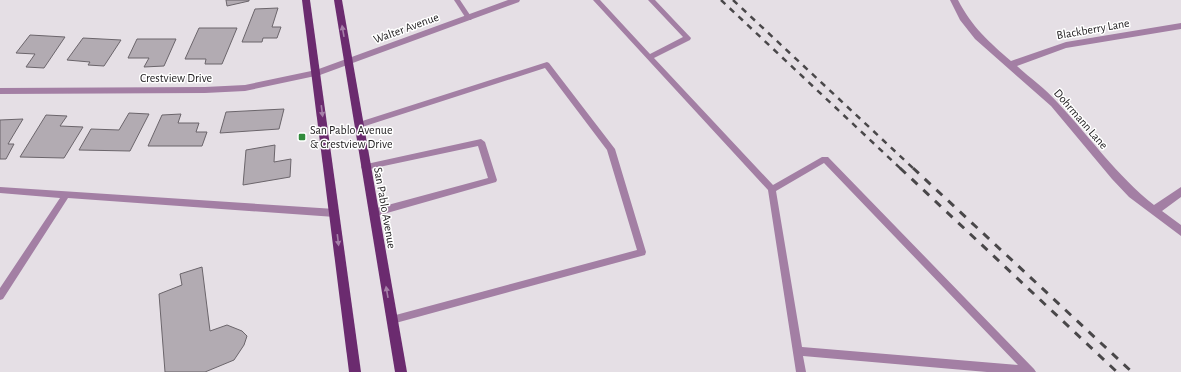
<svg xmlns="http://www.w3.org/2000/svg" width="1181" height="372" font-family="'Alegreya Sans',sans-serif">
<rect width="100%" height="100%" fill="#e5dfe5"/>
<g fill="#b2abb2" stroke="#6b656b">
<polygon points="226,0 249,0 249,1 227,6"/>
<polygon points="278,8 272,27 281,27 277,38 263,38 262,42 242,42 255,9"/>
<polygon points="199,28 237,28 222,64 205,64 206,59 185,59"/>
<polygon points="30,35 65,37 44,68 26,67 35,54 16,53"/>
<polygon points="83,38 121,40 104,66 88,65 90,62 67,60"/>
<polygon points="137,39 176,39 164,66 144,67 149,58 128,58"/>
<polygon points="284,109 279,129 220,133 226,112"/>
<polygon points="129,113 149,114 130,151 79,150 91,129 119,130"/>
<polygon points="181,114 178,123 199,123 196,132 207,132 202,146 148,146 162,115"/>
<polygon points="46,115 67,116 60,126 83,127 64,158 20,157"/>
<polygon points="23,119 8,144 14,144 6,159 0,159 0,120"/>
<polygon points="275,145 274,162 291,159 290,177 243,185 246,150"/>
<polygon points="202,267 210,331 227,325 242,331 247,336 244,345 234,360 205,372 165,372 159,294 182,285 180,274"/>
</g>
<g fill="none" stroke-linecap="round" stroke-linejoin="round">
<g fill="#a37fa4" fill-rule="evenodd">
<polygon points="454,0 460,0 472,18 471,20 467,20"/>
<path d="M593,0H600L650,54L683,37L648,0H655L691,38L690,40L654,58L773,185L822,157H828L1034,369L1036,372H987L803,356L806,372H796L768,190ZM824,163L1018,365L802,347L776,191Z"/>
<polygon points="547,62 549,63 615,149 646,252 645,255 392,324 389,323 387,320 389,317 392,316 637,250 607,150 545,68 359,128 355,125 356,123"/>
<polygon points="481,139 485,142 497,180 496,182 373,217 370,216 369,213 370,210 373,209 488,178 478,146 365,170 362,169 361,167 362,165"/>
<polygon points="0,187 335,209 338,210 339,213 338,216 335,217 68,198 3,299 0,300 0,288 60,198 0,193"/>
</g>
<g fill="#a37fa4" fill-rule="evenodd">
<polygon points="508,0 520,0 519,2 320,75 245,91 205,93 0,94 0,88 205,87 245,85 316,70"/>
<path d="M950,0H958C972,27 989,42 1011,61L1066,42L1181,23V29L1066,48L1017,66C1030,78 1046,89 1058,103C1090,137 1117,176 1154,205L1181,187V197L1162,211L1181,225V236L1129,197L1112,179L1051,106L975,39L960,20Z"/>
</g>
<g fill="#6b2b6f" fill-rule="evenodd">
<polygon points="302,0 310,0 361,372 349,372"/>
<polygon points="334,0 342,0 407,372 395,372"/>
</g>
<g stroke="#494749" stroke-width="2.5" stroke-dasharray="6 6" stroke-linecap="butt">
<polyline points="721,0 901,169"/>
<polyline points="733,0 914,169"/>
</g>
<g stroke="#494749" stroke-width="3" stroke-dasharray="8 8" stroke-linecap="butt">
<polyline points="900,168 1117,372"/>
<polyline points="913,168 1132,372"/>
</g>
</g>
<defs><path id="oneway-solid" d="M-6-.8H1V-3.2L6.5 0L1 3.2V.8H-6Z"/></defs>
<g fill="#a680a9">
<use href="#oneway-solid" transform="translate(343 31) rotate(-100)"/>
<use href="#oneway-solid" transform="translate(322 111) rotate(83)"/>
<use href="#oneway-solid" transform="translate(338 240) rotate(83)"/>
<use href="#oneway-solid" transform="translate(387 292) rotate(-100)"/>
</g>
<rect fill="#318b3c" stroke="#fff" stroke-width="1.5" x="298" y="133" width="8" height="8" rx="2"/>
<g text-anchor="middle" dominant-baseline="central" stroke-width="3" stroke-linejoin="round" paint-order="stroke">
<g font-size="12" fill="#232123" stroke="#fff">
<text transform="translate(406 28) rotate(-20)">Walter Avenue</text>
<text transform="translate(1093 29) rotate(-10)">Blackberry Lane</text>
<text x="176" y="78">Crestview Drive</text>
<text transform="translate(1081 119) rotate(49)">Dohrmann Lane</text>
<text transform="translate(385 208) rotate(80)">San Pablo Avenue</text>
</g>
<g font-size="12" fill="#232123" stroke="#fff" text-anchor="start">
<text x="310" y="130">San Pablo Avenue<tspan x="310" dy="14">&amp; Crestview Drive</tspan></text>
</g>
</g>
</svg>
